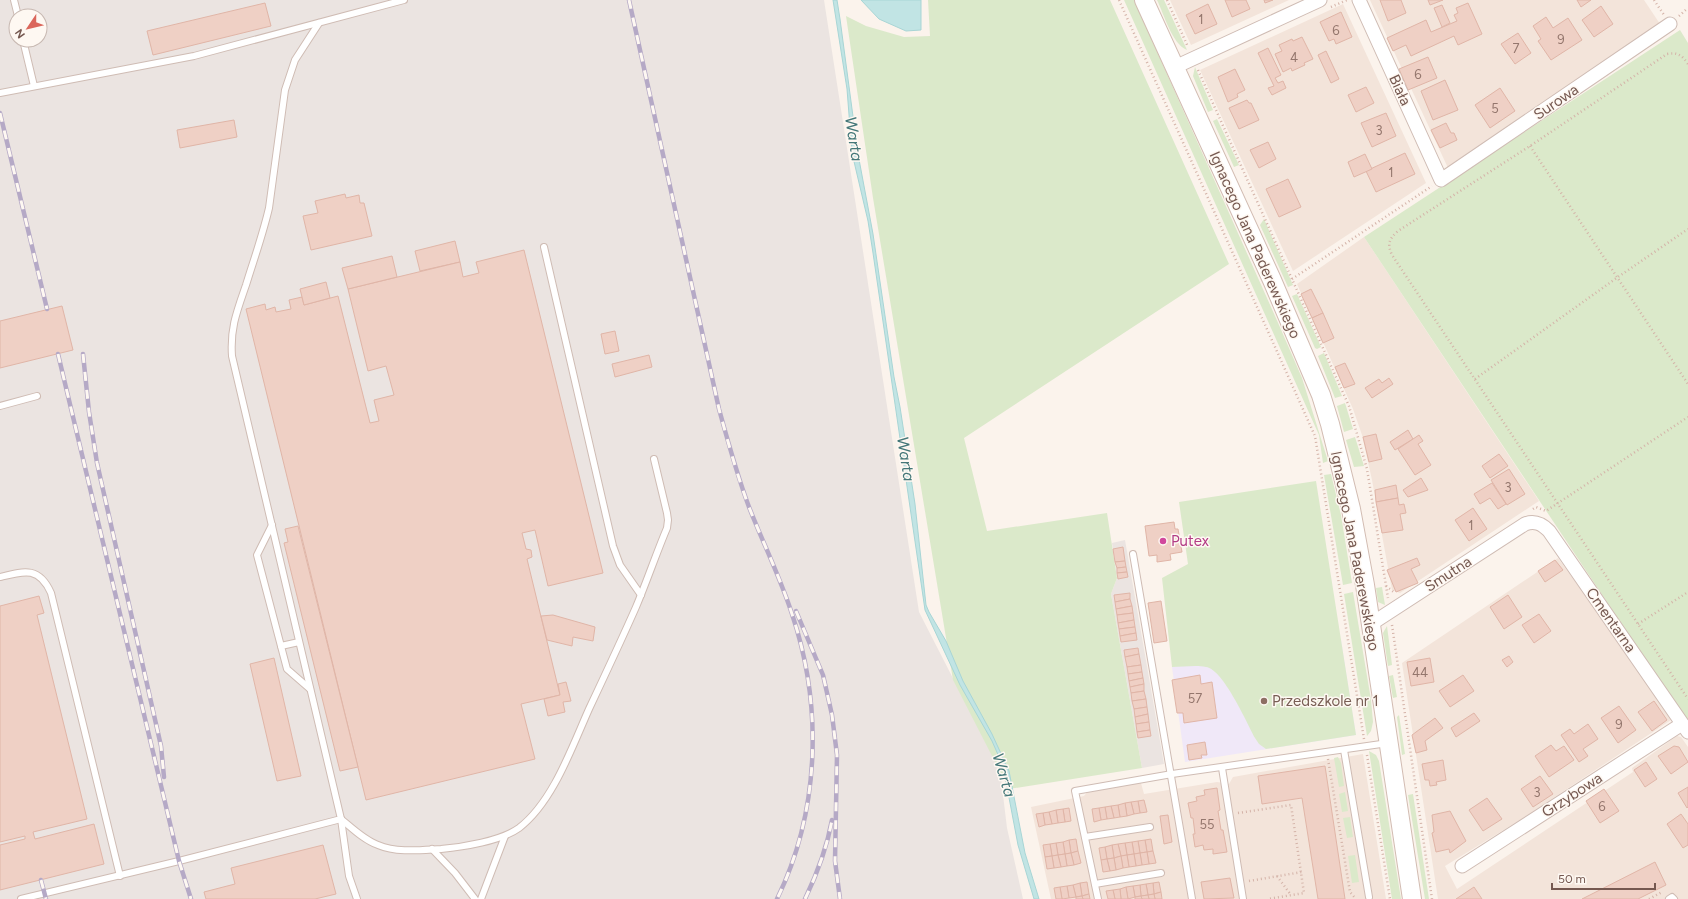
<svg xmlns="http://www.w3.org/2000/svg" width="1688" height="899" font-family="Figtree,sans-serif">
<rect width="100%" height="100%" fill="#fbf3ec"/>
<g fill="#f3e4da">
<polygon points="1170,0 1289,0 1191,45"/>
<polygon points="1370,0 1644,0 1662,27 1448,168"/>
<polygon points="1343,4 1426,183 1293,271 1200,70"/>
<polygon points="1364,237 1539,501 1400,593 1392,590 1372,480 1362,435 1353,409 1297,284"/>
<polygon points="1558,558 1612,632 1671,720 1523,818 1445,866 1457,889 1633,772 1632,768 1677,736 1681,737 1688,747 1688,899 1438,899 1402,663"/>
<polygon points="1363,754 1386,899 1051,899 1031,807 1084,796 1089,790 1141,783 1144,794 1217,782 1229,784 1233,777"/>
</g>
<g fill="#ebe4e1" fill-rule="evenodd">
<path d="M0,0H824L919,612L1000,770L1007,828L1023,899H0ZM16,16H40V40H16Z"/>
<polygon points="1125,540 1164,764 1142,768 1111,594 1117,578 1112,543"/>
</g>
<polygon fill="#f0e8f8" points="1341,640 1356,735 1185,762 1172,667"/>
<g fill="#dbe9ca">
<polygon points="928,0 1110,0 1229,264 964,438 987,531 1107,513 1117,578 1111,594 1142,768 1009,789 953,680 873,198 846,16 866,26 904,37 930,36"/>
<polygon points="1124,0 1134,0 1279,325 1302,378 1328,461 1323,463 1319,435"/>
<path d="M1157,0H1164L1187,50C1172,44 1164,14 1157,0Z"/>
<polygon points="1680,30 1688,43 1688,724 1364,237"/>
<polygon points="1195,67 1213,110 1208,112 1193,76"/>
<polygon points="1217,119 1239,165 1234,167 1213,121"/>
<polygon points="1264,219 1293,285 1288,287 1260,225"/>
<polygon points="1297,294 1321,347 1317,349 1315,348 1292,296"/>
<polygon points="1324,353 1342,396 1335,398 1318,356"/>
<polygon points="1345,403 1353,429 1344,432 1337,406"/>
<polygon points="1355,437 1364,466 1354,467 1346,440"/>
<polygon points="1331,474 1341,515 1352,583 1343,585 1324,475"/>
<path d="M1316,481L1356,735L1266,749L1259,744L1255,738C1247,723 1223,669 1206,667C1196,665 1183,667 1172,667L1162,578L1188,564L1179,502Z"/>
<polygon points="1382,587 1385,605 1378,602 1376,588"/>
<polygon points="1353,592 1371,700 1373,722 1371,731 1367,736 1344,594"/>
<polygon points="1387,626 1392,665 1388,666 1383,633"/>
<polygon points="1393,675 1397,697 1393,698 1389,676"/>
<polygon points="1399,715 1405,754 1402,755 1397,717"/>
<polygon points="1369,751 1376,755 1379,761 1401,899 1392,899"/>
<polygon points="1338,757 1341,763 1344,786 1339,787 1334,758"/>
<polygon points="1345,792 1348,811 1342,812 1339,794"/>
<polygon points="1413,794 1429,899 1425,899 1408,795"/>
<polygon points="1350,817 1353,837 1347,838 1343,818"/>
<polygon points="1355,855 1359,882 1352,883 1348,856"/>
</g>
<g fill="#c1e4e4" stroke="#a8d5d5">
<polygon points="833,0 837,0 840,19 858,154 873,234 894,377 900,407 915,504 926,605 929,612 946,641 963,681 992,734 1009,771 1025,853 1039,899 1034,899 1018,845 1003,766 992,741 960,685 925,610 873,253 868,221 852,153 847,89"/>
<polygon points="861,0 921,0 921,30 906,31 879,19"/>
</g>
<g fill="#efd0c5" stroke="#e0b5a7">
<polygon points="1225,0 1246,0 1250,9 1232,17"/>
<polygon points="1264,0 1273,0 1265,3"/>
<polygon points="1380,0 1401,0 1406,13 1388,21"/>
<polygon points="1428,0 1443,0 1430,5"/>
<polygon points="1577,0 1591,0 1581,7"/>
<polygon points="265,3 271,26 153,55 147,31"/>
<polygon points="1468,3 1482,34 1458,45 1454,36 1411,56 1406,45 1393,51 1387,38 1426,20 1431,32 1457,21 1454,15 1458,13 1456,8"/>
<polygon points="1208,4 1217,24 1195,34 1186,15"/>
<polygon points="1442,5 1450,23 1442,27 1434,8"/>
<polygon points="1601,6 1613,24 1594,37 1582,20"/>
<polygon points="1341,12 1352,37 1336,44 1334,39 1329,41 1320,22"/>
<polygon points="1546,17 1553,28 1568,18 1582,40 1551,60 1538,41 1541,39 1533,26"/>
<polygon points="1518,33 1531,53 1515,64 1501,44"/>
<polygon points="1302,37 1313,59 1304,63 1305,65 1292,71 1291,68 1283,72 1275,54 1282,51 1279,45 1292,39 1293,41"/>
<polygon points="1268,48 1281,75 1275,78 1278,83 1283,81 1286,88 1272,95 1268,88 1274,86 1258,53"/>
<polygon points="1326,51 1339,79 1331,83 1318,55"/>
<polygon points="1428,57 1437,78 1408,90 1399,69"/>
<polygon points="1235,69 1245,90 1237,94 1238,97 1228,102 1218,77"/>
<polygon points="1445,80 1458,110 1433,120 1421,91"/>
<polygon points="1366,87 1374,103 1356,112 1348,95"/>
<polygon points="1500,88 1515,111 1490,128 1475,105"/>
<polygon points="1247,100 1249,103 1251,103 1259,120 1239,129 1229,108"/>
<polygon points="1386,113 1396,136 1372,147 1361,123"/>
<polygon points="234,120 237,137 180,148 177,130"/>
<polygon points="1446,123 1451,133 1454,133 1457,140 1440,148 1431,130"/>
<polygon points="1268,142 1276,159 1259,168 1250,150"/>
<polygon points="1405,153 1415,174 1376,192 1366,171"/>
<polygon points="1365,154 1372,169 1354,177 1348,162"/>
<polygon points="1288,179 1301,207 1279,217 1266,189"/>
<polygon points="345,194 346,198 359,195 360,203 364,203 372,236 311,250 303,216 318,213 315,201"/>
<polygon points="455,241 460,262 420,271 415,251"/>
<polygon points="524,250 603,573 548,586 535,530 522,533 526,549 531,550 532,557 527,559 560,695 521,704 535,759 366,800 246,309 265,304 266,310 275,307 276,312 291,309 289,300 302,297 304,305 338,296 370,423 379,421 374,400 394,395 386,366 368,371 348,289 460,262 463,277 479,273 476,262"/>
<polygon points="392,256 397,277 348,289 342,268"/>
<polygon points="326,282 330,298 304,305 300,289"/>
<polygon points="1311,289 1323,313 1312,318 1301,294"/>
<polygon points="62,306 73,350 0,368 0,321"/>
<polygon points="1323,313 1334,338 1323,343 1312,318"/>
<polygon points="615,331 619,351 605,354 601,334"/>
<polygon points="649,355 652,367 615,377 612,364"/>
<polygon points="1345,363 1355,384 1344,388 1335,367"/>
<polygon points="1389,378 1393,384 1372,398 1365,388 1379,379 1382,383"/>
<polygon points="1408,430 1413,439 1395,450 1390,442"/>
<polygon points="1376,434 1382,459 1369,462 1363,437"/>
<polygon points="1419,435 1423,441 1418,444 1431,465 1415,475 1398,449"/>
<polygon points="1499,454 1508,466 1490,478 1482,466"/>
<polygon points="1509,469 1525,494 1507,505 1491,480"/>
<polygon points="1421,478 1428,490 1408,497 1403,490"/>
<polygon points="1492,483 1506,504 1498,509 1490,498 1480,504 1474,494"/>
<polygon points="1396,485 1398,498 1376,502 1375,490"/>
<polygon points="1398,498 1399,505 1404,504 1406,513 1400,514 1403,530 1382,533 1376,502"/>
<polygon points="1473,508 1487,529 1469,541 1455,520"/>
<polygon points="1174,522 1175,529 1178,529 1182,552 1170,554 1171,560 1157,562 1157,555 1149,556 1145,526"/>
<polygon points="298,526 358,767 340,771 284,543 288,542 285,529"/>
<polygon points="1123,547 1125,561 1115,562 1113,549"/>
<polygon points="1417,558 1420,565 1411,569 1418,583 1396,592 1387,570"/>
<polygon points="1555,560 1563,570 1545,582 1538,571"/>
<polygon points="1125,561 1126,567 1117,568 1115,562"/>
<polygon points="1126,567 1127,572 1117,573 1117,568"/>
<polygon points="1127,572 1128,577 1118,579 1117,573"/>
<polygon points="1130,593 1130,599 1115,602 1114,595"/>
<polygon points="1508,595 1522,617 1504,629 1490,607"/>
<polygon points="39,596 44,613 37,615 87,819 33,832 35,839 94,824 104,864 0,890 0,845 25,839 25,836 0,842 0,606"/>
<polygon points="1130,599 1132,606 1116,609 1115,602"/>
<polygon points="1161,601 1167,641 1154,643 1148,603"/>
<polygon points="1132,606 1133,613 1117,615 1116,609"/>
<polygon points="1133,613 1134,620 1118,623 1117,615"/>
<polygon points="1539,614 1551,631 1534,643 1522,625"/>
<polygon points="553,615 595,627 593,641 573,637 572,646 547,640 541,616"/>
<polygon points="1134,620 1135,627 1119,629 1118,623"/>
<polygon points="1135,627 1136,633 1120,636 1119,629"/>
<polygon points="1136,633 1137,640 1121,642 1120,636"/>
<polygon points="1138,648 1139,654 1125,657 1124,650"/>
<polygon points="1139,654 1141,665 1127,667 1125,657"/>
<polygon points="1509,656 1513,662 1507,667 1502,660"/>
<polygon points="274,658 301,776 277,781 250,664"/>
<polygon points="1430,658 1434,682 1411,686 1407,662"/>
<polygon points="1141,665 1142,672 1128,674 1127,667"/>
<polygon points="1142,672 1143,678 1129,681 1128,674"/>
<polygon points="1200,675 1201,684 1212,682 1217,718 1184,723 1183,713 1177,713 1172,680"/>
<polygon points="1463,675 1474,691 1450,707 1439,691"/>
<polygon points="1143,678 1144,684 1130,687 1129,681"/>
<polygon points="566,682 571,701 563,702 565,712 548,716 544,699 560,695 558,684"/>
<polygon points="1144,684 1144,691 1131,693 1130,687"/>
<polygon points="1144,691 1146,699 1132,701 1131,693"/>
<polygon points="1146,699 1147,707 1134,709 1132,701"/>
<polygon points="1654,701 1667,720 1652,731 1638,712"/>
<polygon points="1619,706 1636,730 1618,743 1601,718"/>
<polygon points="1147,707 1148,714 1135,717 1134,709"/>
<polygon points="1474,713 1480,721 1456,737 1451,728"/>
<polygon points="1148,714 1149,722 1136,724 1135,717"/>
<polygon points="1435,718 1443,728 1425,741 1427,750 1416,753 1412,735"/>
<polygon points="1149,722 1150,730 1137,732 1136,724"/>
<polygon points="1588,724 1598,739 1583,749 1588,756 1579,762 1561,735 1570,729 1574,734"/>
<polygon points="1150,730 1151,736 1138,738 1137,732"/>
<polygon points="1205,742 1207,755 1201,755 1202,758 1189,760 1187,745"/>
<polygon points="1551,745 1556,751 1564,746 1574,760 1549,777 1535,756"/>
<polygon points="1674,746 1679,747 1688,762 1671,774 1658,756"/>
<polygon points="1443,760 1446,780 1436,782 1437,785 1430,786 1429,780 1425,780 1422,764"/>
<polygon points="1646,762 1657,779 1645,787 1634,770"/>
<polygon points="1325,766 1345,899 1318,899 1302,798 1262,804 1258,776"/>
<polygon points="1540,776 1553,794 1533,807 1521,789"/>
<polygon points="1688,787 1688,807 1687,808 1678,793"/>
<polygon points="1217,788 1220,810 1218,811 1221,830 1223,830 1227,852 1213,854 1213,849 1204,850 1203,845 1195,847 1193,834 1195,834 1193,818 1191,818 1188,803 1197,801 1196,797 1205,795 1204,790"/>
<polygon points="1604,789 1619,811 1600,823 1586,801"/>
<polygon points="1487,798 1502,819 1483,831 1469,810"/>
<polygon points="1144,800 1147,812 1140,813 1138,801"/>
<polygon points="1138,801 1140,813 1134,814 1131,802"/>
<polygon points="1131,802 1134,814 1127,816 1125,803"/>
<polygon points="1125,803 1127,816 1120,817 1118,805"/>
<polygon points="1118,805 1120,817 1114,818 1111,806"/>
<polygon points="1111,806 1114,818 1107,819 1105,807"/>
<polygon points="1105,807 1107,819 1101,820 1099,808"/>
<polygon points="1069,808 1071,821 1065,822 1063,809"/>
<polygon points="1099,808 1101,820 1094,822 1092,809"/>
<polygon points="1063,809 1065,822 1058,823 1056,810"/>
<polygon points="1056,810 1058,823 1052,824 1049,812"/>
<polygon points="1450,811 1466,841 1450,853 1449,849 1436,852 1432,833 1434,832 1432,815"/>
<polygon points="1049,812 1052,824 1045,825 1043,813"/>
<polygon points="1043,813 1045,825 1039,827 1036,814"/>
<polygon points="1681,814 1688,824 1688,845 1683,848 1667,824"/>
<polygon points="1168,815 1172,842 1164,844 1160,816"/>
<polygon points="1076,839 1078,851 1071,853 1069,840"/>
<polygon points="1151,839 1153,851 1147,852 1145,840"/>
<polygon points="1069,840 1071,853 1065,854 1063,842"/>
<polygon points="1145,840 1147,852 1140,853 1138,841"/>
<polygon points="1138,841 1140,853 1134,854 1132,842"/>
<polygon points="1063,842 1065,854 1058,855 1056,843"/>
<polygon points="1132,842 1134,854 1127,855 1125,843"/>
<polygon points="1056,843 1058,855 1052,856 1050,844"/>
<polygon points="1125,843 1127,855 1121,856 1118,844"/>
<polygon points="1050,844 1052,856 1045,857 1043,845"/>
<polygon points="1118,844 1121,856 1114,858 1112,845"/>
<polygon points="323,845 336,894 315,899 206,899 204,892 235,884 231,868"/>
<polygon points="1112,845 1114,858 1107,859 1105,847"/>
<polygon points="1105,847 1107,859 1101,860 1099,848"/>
<polygon points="1078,851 1081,863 1074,865 1071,853"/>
<polygon points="1153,851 1156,863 1149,864 1147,852"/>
<polygon points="1147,852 1149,864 1142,865 1140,853"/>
<polygon points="1071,853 1074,865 1067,866 1065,854"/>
<polygon points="1140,853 1142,865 1136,866 1134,854"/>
<polygon points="1065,854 1067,866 1061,867 1058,855"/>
<polygon points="1134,854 1136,866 1129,867 1127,855"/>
<polygon points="1058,855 1061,867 1054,868 1052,856"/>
<polygon points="1127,855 1129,867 1123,868 1121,856"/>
<polygon points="1052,856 1054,868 1047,869 1045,857"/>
<polygon points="1121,856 1123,868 1116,870 1114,858"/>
<polygon points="1114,858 1116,870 1110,871 1107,859"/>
<polygon points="1107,859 1110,871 1103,872 1101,860"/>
<polygon points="1655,862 1666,885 1638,899 1582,899"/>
<polygon points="1230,878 1234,898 1204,899 1201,882"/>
<polygon points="1087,882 1089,894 1082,896 1080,883"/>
<polygon points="1159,882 1161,892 1154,894 1153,883"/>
<polygon points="1080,883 1082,896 1076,897 1073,885"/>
<polygon points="1153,883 1154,894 1148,895 1146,884"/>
<polygon points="1146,884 1148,895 1141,896 1140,885"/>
<polygon points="1073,885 1076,897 1069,898 1067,886"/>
<polygon points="1140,885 1141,896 1135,897 1133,886"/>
<polygon points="1067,886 1069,898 1062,899 1060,887"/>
<polygon points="1133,886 1135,897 1128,899 1126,887"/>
<polygon points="1060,887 1062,899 1056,899 1054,888"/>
<polygon points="1126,887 1128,899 1121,899 1120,889"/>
<polygon points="1474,887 1482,899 1456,899"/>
<polygon points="1120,889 1121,899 1115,899 1113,890"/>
<polygon points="1113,890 1115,899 1108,899 1106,891"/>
<polygon points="1161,892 1162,899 1155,899 1154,894"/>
<polygon points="1089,894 1090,899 1083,899 1082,896"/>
<polygon points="1154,894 1155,899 1149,899 1148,895"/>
<polygon points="1148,895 1149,899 1142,899 1141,896"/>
<polygon points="1082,896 1083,899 1076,899 1076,897"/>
<polygon points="1141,896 1142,899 1135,899 1135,897"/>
</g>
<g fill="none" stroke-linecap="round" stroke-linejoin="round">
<g stroke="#cfbcb4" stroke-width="8">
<g id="lane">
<polyline points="14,0 18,16"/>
<polyline points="23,40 34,86"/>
<polyline points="0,93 194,56 404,0"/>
<polyline points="544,247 613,546 620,565 641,595"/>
<polyline points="0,406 37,396"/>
<polyline points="272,525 257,555 287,669 310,689"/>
<polyline points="1133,554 1192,899"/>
<path d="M0,577C24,571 39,566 51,593L120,876"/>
<polyline points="281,646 299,642"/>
<polyline points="1344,750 1369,897"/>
<polyline points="1222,768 1243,899"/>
<path d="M341,819C352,828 364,840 378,845C397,853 421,850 441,849C463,847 501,841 519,828C553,802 572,747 589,709C605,675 621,641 636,607C647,581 656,554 667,528L668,520L667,513L654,459"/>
<polyline points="341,819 349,876 357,899"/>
<polyline points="1085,837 1150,827"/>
<polyline points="432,849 455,873 475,899"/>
<polyline points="1095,884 1161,873"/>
<path d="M21,899L179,861L341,819L232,356C230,328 237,311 246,285C254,259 263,234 269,208L285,90L295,60L319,23"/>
<polyline points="481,899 505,836"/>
<polyline points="1098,899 1075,791 1172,774 1388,743"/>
<polyline points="1669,899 1672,897 1674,899"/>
</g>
</g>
<g stroke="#cfbcb4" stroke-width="15">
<g id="street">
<polyline points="1359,0 1441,180 1670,24"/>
<polyline points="1175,67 1320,0"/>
<path d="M1371,624L1525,524C1535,520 1542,524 1549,531L1688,732"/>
<polyline points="1462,866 1682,724"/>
</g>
</g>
<g stroke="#d2bcb2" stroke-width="20">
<polyline id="secondary" points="1144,0 1272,280 1321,395 1330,424 1351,509 1365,585 1412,899"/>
</g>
<g stroke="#d4b3a8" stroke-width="2.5" stroke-dasharray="1 3" stroke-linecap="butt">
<polyline points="1119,0 1315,436 1364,739"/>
<polyline points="1167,0 1188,47"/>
<polyline points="1654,0 1664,15"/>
<polyline points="1331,7 1347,0"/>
<polyline points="1679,16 1688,8"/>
<path d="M1688,64C1682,55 1677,52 1667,54L1530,146L1398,231C1389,239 1387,244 1392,255L1688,699"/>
<polyline points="1198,70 1349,406 1367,469 1388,598"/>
<polyline points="1530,146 1688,384"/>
<polyline points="1292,279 1432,186"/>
<polyline points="1475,379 1618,277 1688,229"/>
<polyline points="1533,509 1536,507 1546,511 1688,417"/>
<polyline points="1386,586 1395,593"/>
<polyline points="1638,624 1688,592"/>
<polyline points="1392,625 1432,899"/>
<polyline points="1367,755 1390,899"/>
<polyline points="1328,759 1350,892 1356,899"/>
<polyline points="1238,813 1291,805 1304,893 1268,899"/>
<polyline points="1277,876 1291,895"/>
<polyline points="1249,881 1302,872"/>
<polyline points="1649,899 1662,892"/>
</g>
<use href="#lane" stroke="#fff" stroke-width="6"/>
<use href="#street" stroke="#fff" stroke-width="13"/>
<use href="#secondary" stroke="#fff" stroke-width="18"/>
<g stroke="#b5a9c6" stroke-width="4.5">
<g id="rail">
<path d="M629,0L719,409C728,442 737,475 749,507C763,543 780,577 792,614C823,706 820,811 777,899"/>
<polyline points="0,113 47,309"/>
<polyline points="58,354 179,861 191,899"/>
<polyline points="83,354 89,412 97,463 161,746 164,777"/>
<polyline points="796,611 823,675 832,715 837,755 835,861 840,899"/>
<polyline points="41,880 46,899"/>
<path d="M805,899C817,874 827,847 832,820"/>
</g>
</g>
<use href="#rail" stroke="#fef8f2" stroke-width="3" stroke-dasharray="9" stroke-linecap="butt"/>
</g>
<circle fill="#d1479c" stroke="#fef8f2" stroke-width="1.5" cx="1163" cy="541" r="4"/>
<circle fill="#8d6e63" stroke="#fef8f2" stroke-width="1.5" cx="1264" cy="701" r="4"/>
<g text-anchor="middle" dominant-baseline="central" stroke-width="3" stroke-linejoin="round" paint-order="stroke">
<g font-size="13" fill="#94766d">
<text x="1201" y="19">1</text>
<text x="1336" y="30">6</text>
<text x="1561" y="39">9</text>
<text x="1516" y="48">7</text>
<text x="1294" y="57">4</text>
<text x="1418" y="74">6</text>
<text x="1495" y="108">5</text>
<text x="1379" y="130">3</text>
<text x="1391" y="172">1</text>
<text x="1508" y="487">3</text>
<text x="1471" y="525">1</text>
<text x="1420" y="672">44</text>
<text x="1195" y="698">57</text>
<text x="1619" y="724">9</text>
<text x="1537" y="792">3</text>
<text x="1602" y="806">6</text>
<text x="1207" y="824">55</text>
</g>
<g font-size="15" fill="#755850" stroke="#fef8f2">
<text transform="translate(1400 90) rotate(65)">Biała</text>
<text transform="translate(1556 102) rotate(-34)">Surowa</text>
<text transform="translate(1255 245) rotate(66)">Ignacego Jana Paderewskiego</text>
<text transform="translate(1355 551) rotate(79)">Ignacego Jana Paderewskiego</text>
<text transform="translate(1448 574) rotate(-33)">Smutna</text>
<text transform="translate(1611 620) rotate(55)">Cmentarna</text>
<text transform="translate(1572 795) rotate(-33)">Grzybowa</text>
</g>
<g font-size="15" fill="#b23c85" stroke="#fef8f2" text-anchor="start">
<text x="1171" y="541">Putex</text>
</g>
<g font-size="15" fill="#785e54" stroke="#fef8f2" text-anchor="start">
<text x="1272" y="701">Przedszkole nr 1</text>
</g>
<g font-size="16" font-style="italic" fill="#447778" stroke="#fef8f2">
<text transform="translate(854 139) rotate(81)">Warta</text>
<text transform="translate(906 459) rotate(81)">Warta</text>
<text transform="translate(1004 775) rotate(73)">Warta</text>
</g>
</g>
<g transform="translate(28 28) rotate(235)"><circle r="19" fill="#fef8f2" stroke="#c7b8b1"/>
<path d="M0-3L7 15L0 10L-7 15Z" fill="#db665b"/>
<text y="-6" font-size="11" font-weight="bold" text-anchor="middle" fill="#755850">N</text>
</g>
<path d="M1552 883v6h103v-6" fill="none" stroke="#755850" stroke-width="2"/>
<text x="1558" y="883" font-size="12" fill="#755850" stroke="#fef8f2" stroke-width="3" paint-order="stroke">50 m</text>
</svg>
